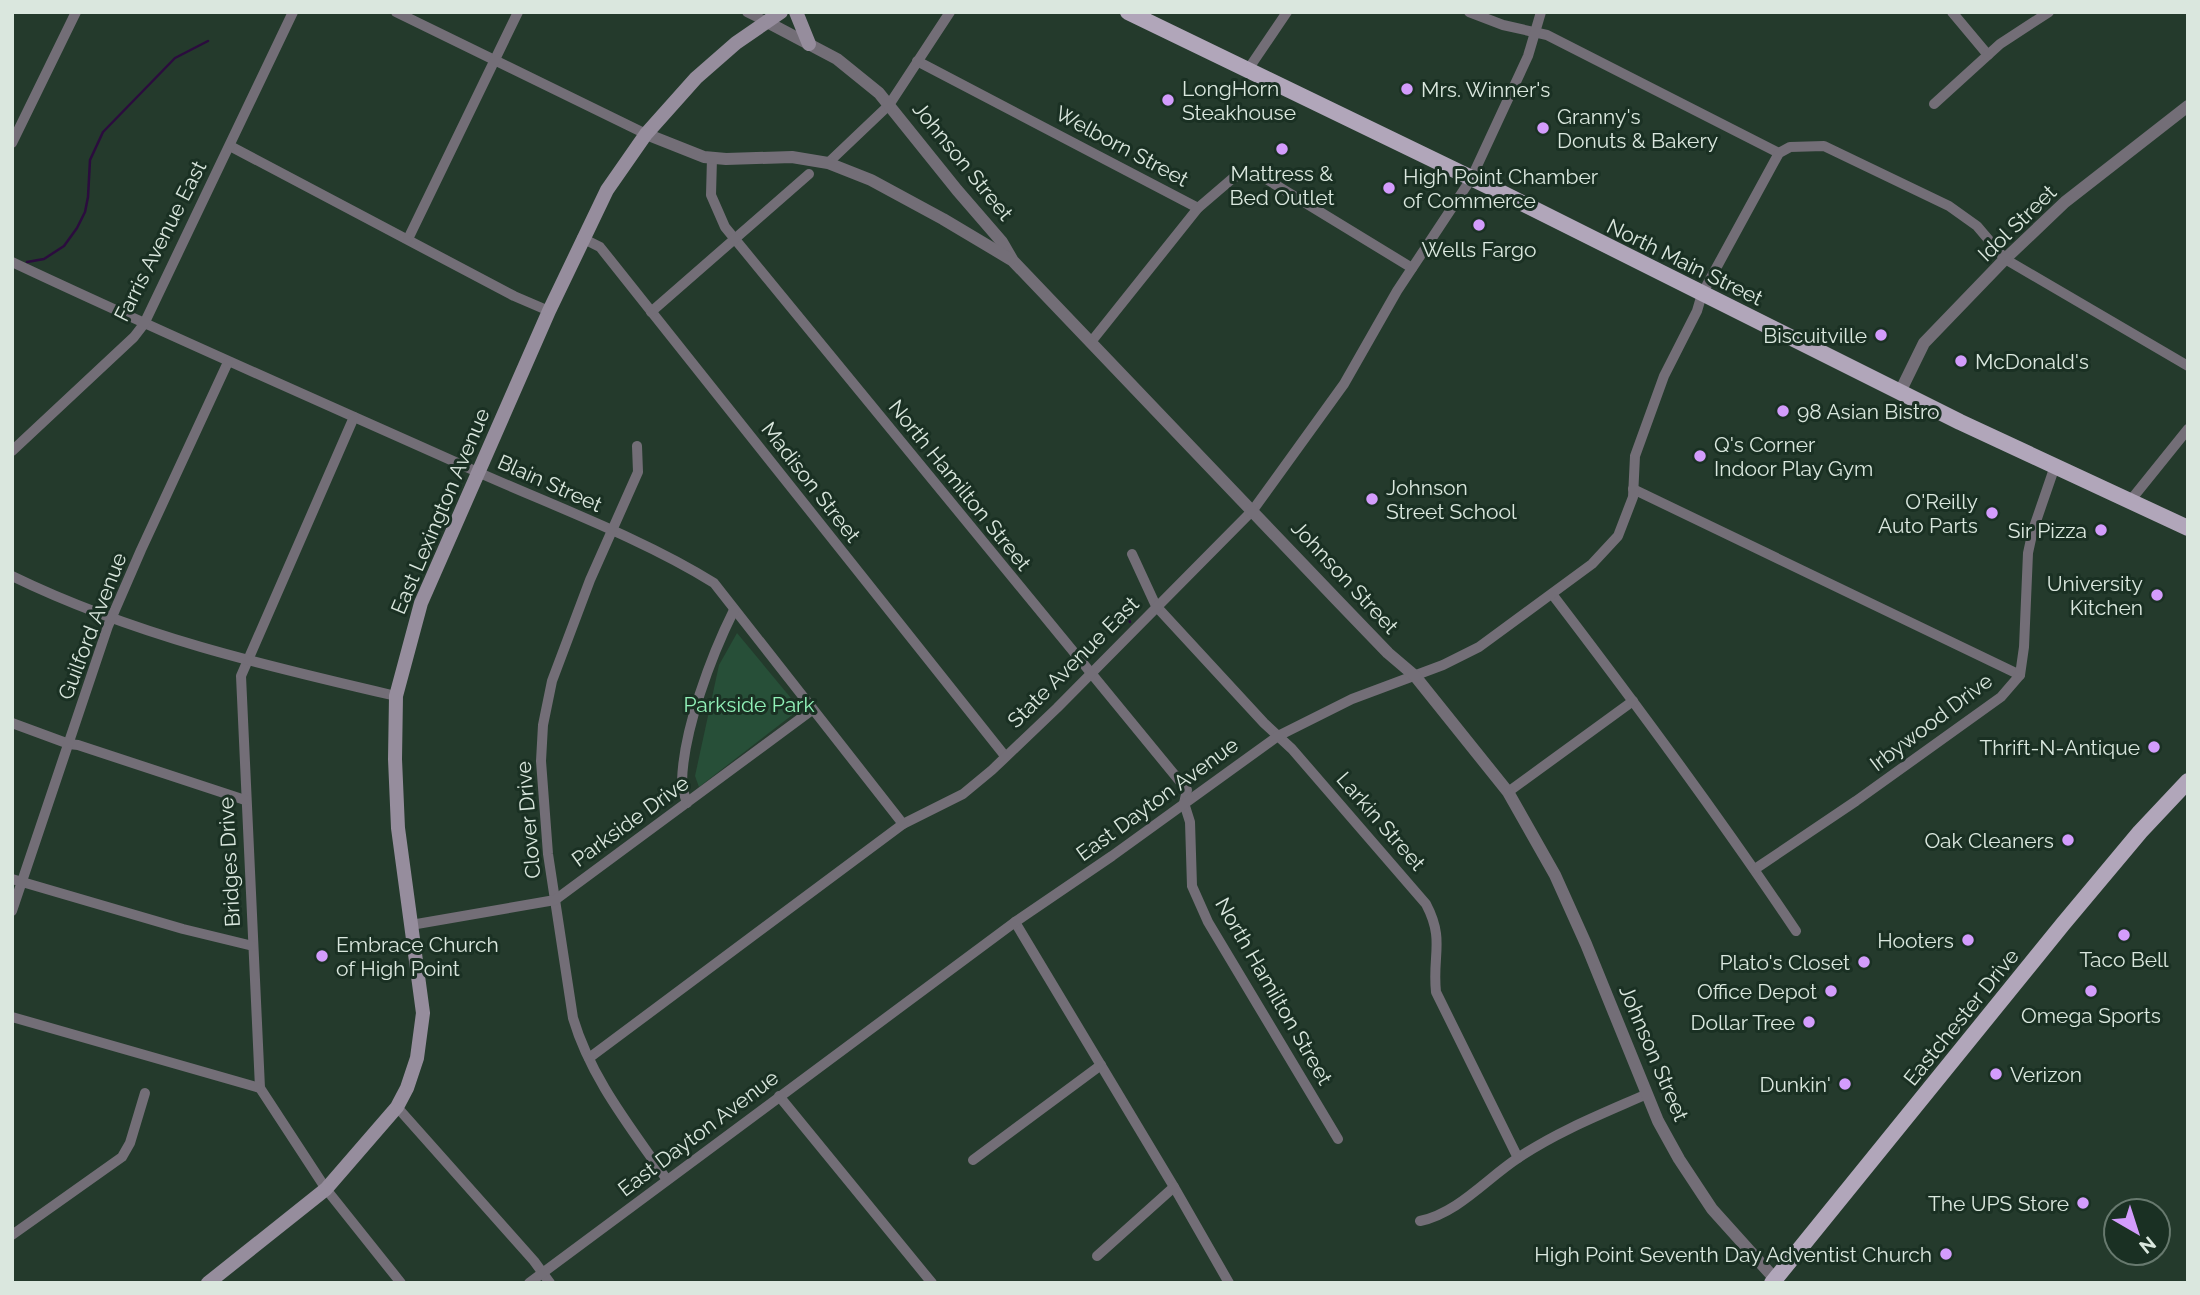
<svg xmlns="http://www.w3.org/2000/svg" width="2200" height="1295" font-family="Raleway,sans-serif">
<rect width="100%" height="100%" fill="#243a2c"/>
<polygon fill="#274f38" points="737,633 800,709 699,787 695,776 719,665"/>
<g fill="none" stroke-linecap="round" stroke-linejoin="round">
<g stroke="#2b0c3e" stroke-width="2.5">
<polyline points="27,262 44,259 64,246 77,228 85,212 88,197 90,160 103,132 175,58 208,41"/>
<polyline points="1126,614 1130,622"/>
</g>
<g stroke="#736e77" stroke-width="10">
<polyline points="396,12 646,134"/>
<polyline points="747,12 767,22"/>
<polyline points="1469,12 1503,25 1547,35 1779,153"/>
<polyline points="1952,12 1988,55"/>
<polyline points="917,61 1198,208"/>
<polyline points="1247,71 1287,12"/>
<polyline points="1934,104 2000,44 2049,12"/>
<polyline points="12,143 76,12"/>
<polyline points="230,146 514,296 549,311"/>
<polyline points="712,158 711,195 725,227 1187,790 1184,803 1190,822 1192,886 1208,922 1338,1139"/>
<polyline points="828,163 889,105 950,12"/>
<polyline points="582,238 600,247 1005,756"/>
<polyline points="408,239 518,12"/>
<path d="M12,262C165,334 319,401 473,470C551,505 642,538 714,583L903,824"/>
<polyline points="651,312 809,174"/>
<polyline points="1091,342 1198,208 1233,178 1245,173 1263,177 1412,268"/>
<polyline points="354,417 241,676 260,1088 326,1189 401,1283"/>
<path d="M637,446L638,472L590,580L552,681L543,725L541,761L548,854L573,1018C591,1079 632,1129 667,1180"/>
<polyline points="12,451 134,337 144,324 293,12"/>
<polyline points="1633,489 2020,675"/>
<polyline points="2130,501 2188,429"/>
<path d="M1132,554L1156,606L1264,723L1292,749L1426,904C1445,940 1432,955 1436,992L1518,1158"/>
<path d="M12,576C133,635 266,666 396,696"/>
<path d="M1552,594C1636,704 1719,816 1796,931"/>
<polyline points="12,723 69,744 78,745 245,800"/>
<polyline points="1508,792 1633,701"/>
<path d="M687,803C685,797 682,789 682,782C683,731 711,656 734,610"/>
<polyline points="1755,869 1856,801 2001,697 2020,675 2024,647 2028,553 2033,530 2055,466"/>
<polyline points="12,879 183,929 253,946"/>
<polyline points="12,911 108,626 141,550 228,362"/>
<polyline points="1015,922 1174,1187 1229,1283"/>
<polyline points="411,925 555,900 812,710"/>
<polyline points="12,1017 260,1088"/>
<polyline points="589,1058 903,824 963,794 992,770 1057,708 1253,510 1344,384 1397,291 1471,179 1528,56 1541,12"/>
<polyline points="779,1096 932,1283"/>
<polyline points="397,1107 534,1261 550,1283"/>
<polyline points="973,1160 1101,1065"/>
<path d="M1420,1221C1458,1213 1486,1179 1518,1158C1558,1131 1604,1113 1647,1094"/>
<polyline points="12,1235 122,1157 130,1143 145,1093"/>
<polyline points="1097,1256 1174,1187"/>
<polyline points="529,1283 1015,922 1112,856 1278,736 1352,699 1443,665 1479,647 1592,564 1618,536 1633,497 1635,456 1664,376 1697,311 1702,294 1779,153 1790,147 1824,146 1949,206 1977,226 2005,259 2188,366"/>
</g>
<g stroke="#736e77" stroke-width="12">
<polyline points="767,22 837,59 879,93 957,190 1002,242 1013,261 1336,599 1388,653 1415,676 1508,792 1555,875 1586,944 1658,1121 1679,1159 1712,1209 1775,1279"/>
<polyline points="646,134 704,157 726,159 792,157 828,163 871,180 943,219 1010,259"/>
<polyline points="1900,392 1924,343 2005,259 2065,202 2188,106"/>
</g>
<g stroke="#968d9d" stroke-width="14">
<polyline points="796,12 809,44"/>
<polyline points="208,1283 326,1189 397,1107 407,1088 417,1058 423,1013 398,828 395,759 396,696 421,603 549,311 607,190 646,134 696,78 736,43 781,12"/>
</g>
<g stroke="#b1a6ba" stroke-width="16">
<polyline points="1128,12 1492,188 1960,422 2188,528"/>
<polyline points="1772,1283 2063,924 2140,832 2188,781"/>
</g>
</g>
<g fill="#d39cfc" stroke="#1a3023" stroke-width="2.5">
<circle cx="1407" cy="89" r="7"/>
<circle cx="1168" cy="100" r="7"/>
<circle cx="1543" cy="128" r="7"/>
<circle cx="1282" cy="149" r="7"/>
<circle cx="1389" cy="188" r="7"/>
<circle cx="1479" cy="225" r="7"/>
<circle cx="1881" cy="335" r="7"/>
<circle cx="1961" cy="361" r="7"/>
<circle cx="1783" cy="411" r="7"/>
<circle cx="1700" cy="456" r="7"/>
<circle cx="1372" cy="499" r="7"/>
<circle cx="1992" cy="513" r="7"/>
<circle cx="2101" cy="530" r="7"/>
<circle cx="2157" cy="595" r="7"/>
<circle cx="2154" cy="747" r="7"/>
<circle cx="2068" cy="840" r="7"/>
<circle cx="2124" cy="935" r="7"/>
<circle cx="1968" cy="940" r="7"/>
<circle cx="322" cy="956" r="7"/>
<circle cx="1864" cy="962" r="7"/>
<circle cx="1831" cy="991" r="7"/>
<circle cx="2091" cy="991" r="7"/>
<circle cx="1809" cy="1022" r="7"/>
<circle cx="1996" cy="1074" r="7"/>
<circle cx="1845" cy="1084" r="7"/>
<circle cx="2083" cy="1203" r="7"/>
<circle cx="1946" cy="1254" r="7"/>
</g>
<g text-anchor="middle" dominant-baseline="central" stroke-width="6" stroke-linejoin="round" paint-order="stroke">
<g font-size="21" fill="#dae7de" stroke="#1a3023" text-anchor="end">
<text x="1182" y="88" text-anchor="start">LongHorn<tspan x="1182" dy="24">Steakhouse</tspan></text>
<text x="1421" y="89" text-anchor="start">Mrs. Winner's</text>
<text x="1557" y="116" text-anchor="start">Granny's<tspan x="1557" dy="24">Donuts &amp; Bakery</tspan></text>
<text x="1282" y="173" text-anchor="middle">Mattress &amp;<tspan x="1282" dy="24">Bed Outlet</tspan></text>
<text x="1403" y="176" text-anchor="start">High Point Chamber<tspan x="1403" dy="24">of Commerce</tspan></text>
<text x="1479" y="249" text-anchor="middle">Wells Fargo</text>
<text x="1867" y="335">Biscuitville</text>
<text x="1975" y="361" text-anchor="start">McDonald's</text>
<text x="1797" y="411" text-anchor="start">98 Asian Bistro</text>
<text x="1714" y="444" text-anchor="start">Q's Corner<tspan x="1714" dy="24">Indoor Play Gym</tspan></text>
<text x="1386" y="487" text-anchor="start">Johnson<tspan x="1386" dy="24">Street School</tspan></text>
<text x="1978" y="501">O'Reilly<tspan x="1978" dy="24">Auto Parts</tspan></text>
<text x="2087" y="530">Sir Pizza</text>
<text x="2143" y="583">University<tspan x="2143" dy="24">Kitchen</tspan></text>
<text x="2140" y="747">Thrift-N-Antique</text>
<text x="2054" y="840">Oak Cleaners</text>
<text x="1954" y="940">Hooters</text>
<text x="336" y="944" text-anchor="start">Embrace Church<tspan x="336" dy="24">of High Point</tspan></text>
<text x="2124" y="959" text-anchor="middle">Taco Bell</text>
<text x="1850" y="962">Plato's Closet</text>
<text x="1817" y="991">Office Depot</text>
<text x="2091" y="1015" text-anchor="middle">Omega Sports</text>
<text x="1795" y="1022">Dollar Tree</text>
<text x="2010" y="1074" text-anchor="start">Verizon</text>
<text x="1831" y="1084">Dunkin'</text>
<text x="2069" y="1203">The UPS Store</text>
<text x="1932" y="1254">High Point Seventh Day Adventist Church</text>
</g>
<g font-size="21" fill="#dae7de" stroke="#1a3023">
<text transform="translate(1122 146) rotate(28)">Welborn Street</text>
<text transform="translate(963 161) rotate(51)">Johnson Street</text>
<text transform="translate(2017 223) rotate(-44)">Idol Street</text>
<text transform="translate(160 241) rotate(-63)">Farris Avenue East</text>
<text transform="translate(1685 262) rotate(26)">North Main Street</text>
<text transform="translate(811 482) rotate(52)">Madison Street</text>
<text transform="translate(550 483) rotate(24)">Blain Street</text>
<text transform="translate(960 485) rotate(51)">North Hamilton Street</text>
<text transform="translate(440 511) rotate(-67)">East Lexington Avenue</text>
<text transform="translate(1345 577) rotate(47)">Johnson Street</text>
<text transform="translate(92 626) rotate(-69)">Guilford Avenue</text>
<text transform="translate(1073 662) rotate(-45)">State Avenue East</text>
<text transform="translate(1931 722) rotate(-37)">Irbywood Drive</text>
<text transform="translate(1157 799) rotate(-36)">East Dayton Avenue</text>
<text transform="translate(528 820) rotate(-95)">Clover Drive</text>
<text transform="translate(630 821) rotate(-36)">Parkside Drive</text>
<text transform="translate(1381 821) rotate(49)">Larkin Street</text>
<text transform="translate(229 862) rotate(-93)">Bridges Drive</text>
<text transform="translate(1274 991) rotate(60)">North Hamilton Street</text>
<text transform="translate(1961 1017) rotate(-51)">Eastchester Drive</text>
<text transform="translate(1654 1053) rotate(67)">Johnson Street</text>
<text transform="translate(698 1133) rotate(-37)">East Dayton Avenue</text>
</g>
<g font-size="21" fill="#91f1b8" stroke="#1a3023">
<text x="749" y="704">Parkside Park</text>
</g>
</g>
<rect width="2200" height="1295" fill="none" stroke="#dae7de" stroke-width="28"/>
<g transform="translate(2137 1232) rotate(141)"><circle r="33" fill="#1a3023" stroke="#67796e" stroke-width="2"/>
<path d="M0-5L12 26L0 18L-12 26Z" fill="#d39cfc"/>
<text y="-10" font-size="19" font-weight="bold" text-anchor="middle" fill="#dae7de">N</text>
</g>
</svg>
